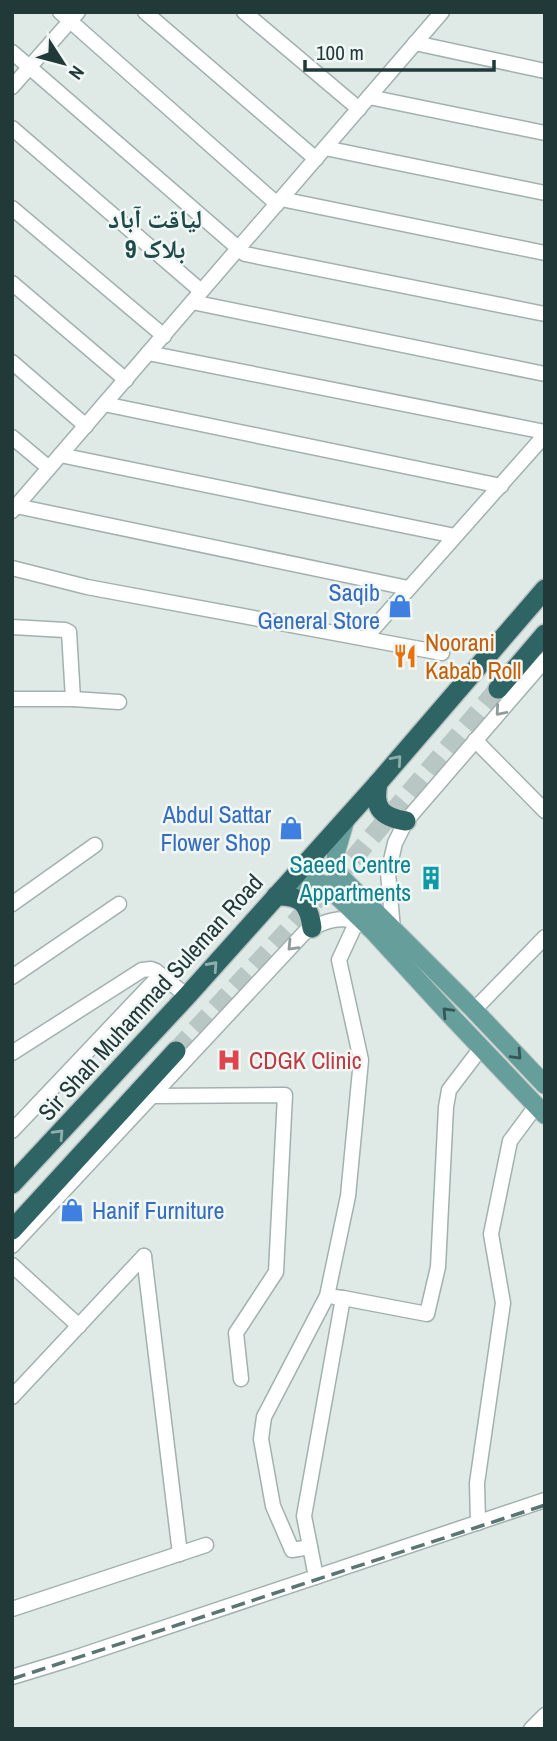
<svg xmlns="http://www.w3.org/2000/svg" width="557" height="1741" font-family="'Archivo Narrow','Noto Naskh Arabic',sans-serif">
<rect width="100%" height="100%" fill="#dfeae7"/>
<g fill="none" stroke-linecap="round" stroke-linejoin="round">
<polyline stroke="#b9c7c4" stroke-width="19" stroke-dasharray="19 10" stroke-linecap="butt" points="176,1051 341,873 498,689"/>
<g stroke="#a2b1af" stroke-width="17">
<g id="minor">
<polyline points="60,12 277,204"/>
<polyline points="145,12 316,159"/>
<polyline points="244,12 359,109"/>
<polyline points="415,43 545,71"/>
<polyline points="12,52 245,254 545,314"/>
<polyline points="12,87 78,12"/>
<polyline points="369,97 545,133"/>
<polyline points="12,128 201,291"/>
<polyline points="325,148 545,193"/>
<polyline points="281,199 545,253"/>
<polyline points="12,208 164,336"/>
<polyline points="12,283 126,380"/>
<polyline points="192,302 545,374"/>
<polyline points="148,353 545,432"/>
<polyline points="12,362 86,426"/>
<polyline points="104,404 501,486"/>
<polyline points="12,437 49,468"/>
<polyline points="60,455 455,536"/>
<polyline points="16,506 408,588"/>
<polyline points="12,511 442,12"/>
<polyline points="12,568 87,587 442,653"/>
<polyline points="12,627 65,630 69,632 73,699"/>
<polyline points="365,638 545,435"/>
<polyline points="12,699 73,699 119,702"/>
<polyline points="475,740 545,811"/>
<polyline points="12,904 95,845"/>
<polyline points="393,929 388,873 395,843 406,821 545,660"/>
<polyline points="12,977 119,904"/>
<polyline points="474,1010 545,937"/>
<polyline points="12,1053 142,970 151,969 156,971 187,996"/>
<polyline points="152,1096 285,1095 276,1272 236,1333 241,1379"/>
<polyline points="12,1131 160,975"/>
<path d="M12,1246L305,932C322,922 343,913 362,925"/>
<polyline points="144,1256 180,1554"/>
<polyline points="12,1265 79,1326"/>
<polyline points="343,1298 427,1314 438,1267 446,1107 449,1090 481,1048"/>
<polyline points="12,1397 144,1256"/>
<polyline points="478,1523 477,1483 503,1303 491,1234 510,1141 536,1106"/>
<polyline points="310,1547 292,1550 273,1506 261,1439 264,1417 327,1296 348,1196 361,1060 339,960 357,921"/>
<polyline points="316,1577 304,1516 343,1298 334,1297"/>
<polyline points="12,1609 206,1545"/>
<polyline points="12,1677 74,1658 545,1500"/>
<polyline points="531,1729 545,1715"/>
</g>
</g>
<g stroke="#bcc4c3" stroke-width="20">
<g id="major">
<polyline points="346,818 336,852 336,872 474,1010 545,1085"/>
<polyline points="281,890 310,881 326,885 373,931 451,1016 545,1115"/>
</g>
</g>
<g stroke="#bcc4c3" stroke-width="22">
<g id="highway">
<polyline points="498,689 545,634"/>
<path d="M378,783C373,808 381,817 406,821"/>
<path d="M276,896C301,895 309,904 312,928"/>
<polyline points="12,1184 187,996 378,783 545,589"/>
<polyline points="12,1230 176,1051"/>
</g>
</g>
<use href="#minor" stroke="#fff" stroke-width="14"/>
<use href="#major" stroke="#659e9b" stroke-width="18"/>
<use href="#highway" stroke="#2e6464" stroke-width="19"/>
<polyline stroke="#5b7573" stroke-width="3.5" stroke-dasharray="14 7" stroke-linecap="butt" points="12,1679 545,1505"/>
</g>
<defs><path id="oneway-chevron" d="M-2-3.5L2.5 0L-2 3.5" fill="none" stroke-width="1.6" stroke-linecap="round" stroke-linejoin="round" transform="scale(1.75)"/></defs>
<g stroke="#909c9c">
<use href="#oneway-chevron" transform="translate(500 711) rotate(131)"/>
<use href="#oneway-chevron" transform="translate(292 946) rotate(134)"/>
</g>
<g stroke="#8faeac">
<use href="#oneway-chevron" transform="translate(397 760) rotate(-49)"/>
<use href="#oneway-chevron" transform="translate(213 966) rotate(-48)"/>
<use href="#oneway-chevron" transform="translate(59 1134) rotate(-47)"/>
</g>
<g stroke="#355756">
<use href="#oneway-chevron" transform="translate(447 1012) rotate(-133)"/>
<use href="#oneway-chevron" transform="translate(517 1055) rotate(47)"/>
</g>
<defs>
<g id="shop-bare" transform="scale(1.89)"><path d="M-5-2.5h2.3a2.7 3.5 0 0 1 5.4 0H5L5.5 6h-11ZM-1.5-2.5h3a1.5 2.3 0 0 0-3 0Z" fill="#3f7fe0" stroke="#f0f7f5" stroke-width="2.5" paint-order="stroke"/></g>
<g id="restaurant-bare" transform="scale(1.89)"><path d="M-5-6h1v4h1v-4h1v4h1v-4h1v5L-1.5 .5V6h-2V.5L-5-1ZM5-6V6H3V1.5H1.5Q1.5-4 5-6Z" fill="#e8710a" stroke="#f0f7f5" stroke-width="2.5" paint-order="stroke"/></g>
<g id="building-bare" transform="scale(1.89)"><path d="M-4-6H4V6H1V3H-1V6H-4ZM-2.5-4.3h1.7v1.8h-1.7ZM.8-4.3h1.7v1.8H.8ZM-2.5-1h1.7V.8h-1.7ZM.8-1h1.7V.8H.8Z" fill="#0f9aa8" stroke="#f0f7f5" stroke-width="2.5" paint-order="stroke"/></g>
<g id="hospital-bare" transform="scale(1.89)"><path d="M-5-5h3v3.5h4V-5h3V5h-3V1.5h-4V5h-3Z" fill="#e0444e" stroke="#f0f7f5" stroke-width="2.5" paint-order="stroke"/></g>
</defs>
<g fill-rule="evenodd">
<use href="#shop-bare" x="400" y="606"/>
<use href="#restaurant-bare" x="405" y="656"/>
<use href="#shop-bare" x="291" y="828"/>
<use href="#building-bare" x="431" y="878"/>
<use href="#hospital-bare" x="229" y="1060"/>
<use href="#shop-bare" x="72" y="1210"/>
</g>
<g text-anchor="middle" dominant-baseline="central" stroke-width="5" stroke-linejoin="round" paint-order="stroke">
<g font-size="24" fill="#366cbe" stroke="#f0f7f5" text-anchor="end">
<text x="380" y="592">Saqib<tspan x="380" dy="28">General Store</tspan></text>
<text x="271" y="814">Abdul Sattar<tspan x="271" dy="28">Flower Shop</tspan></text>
<text x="92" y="1210" text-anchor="start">Hanif Furniture</text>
</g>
<g font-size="24" fill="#c56008" stroke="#f0f7f5" text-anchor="start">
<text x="425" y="642">Noorani<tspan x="425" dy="28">Kabab Roll</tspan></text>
</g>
<g font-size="24" fill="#0d838f" stroke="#f0f7f5" text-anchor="end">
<text x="411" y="864">Saeed Centre<tspan x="411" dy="28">Appartments</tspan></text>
</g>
<g font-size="24" fill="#213938" stroke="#f0f7f5">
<text transform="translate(150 997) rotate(-48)">Sir Shah Muhammad Suleman Road</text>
</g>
<g font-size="24" fill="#be3a42" stroke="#f0f7f5" text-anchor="start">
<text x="249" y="1060">CDGK Clinic</text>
</g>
<g font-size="26" font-weight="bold" fill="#1e4a49" stroke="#f0f7f5">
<text x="155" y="218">لیاقت آباد<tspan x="155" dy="30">بلاک 9</tspan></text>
</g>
</g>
<rect width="557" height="1741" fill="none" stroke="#213938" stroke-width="28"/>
<g transform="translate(63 63) rotate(126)" stroke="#f0f7f5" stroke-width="5" paint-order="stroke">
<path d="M0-5L12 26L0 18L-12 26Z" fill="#213938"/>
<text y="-10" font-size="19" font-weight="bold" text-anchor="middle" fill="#213938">N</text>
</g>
<path d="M305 60v10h189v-10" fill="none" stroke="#213938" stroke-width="3.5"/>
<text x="316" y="60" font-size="21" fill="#213938" stroke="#f0f7f5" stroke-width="5" paint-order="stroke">100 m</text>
</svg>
